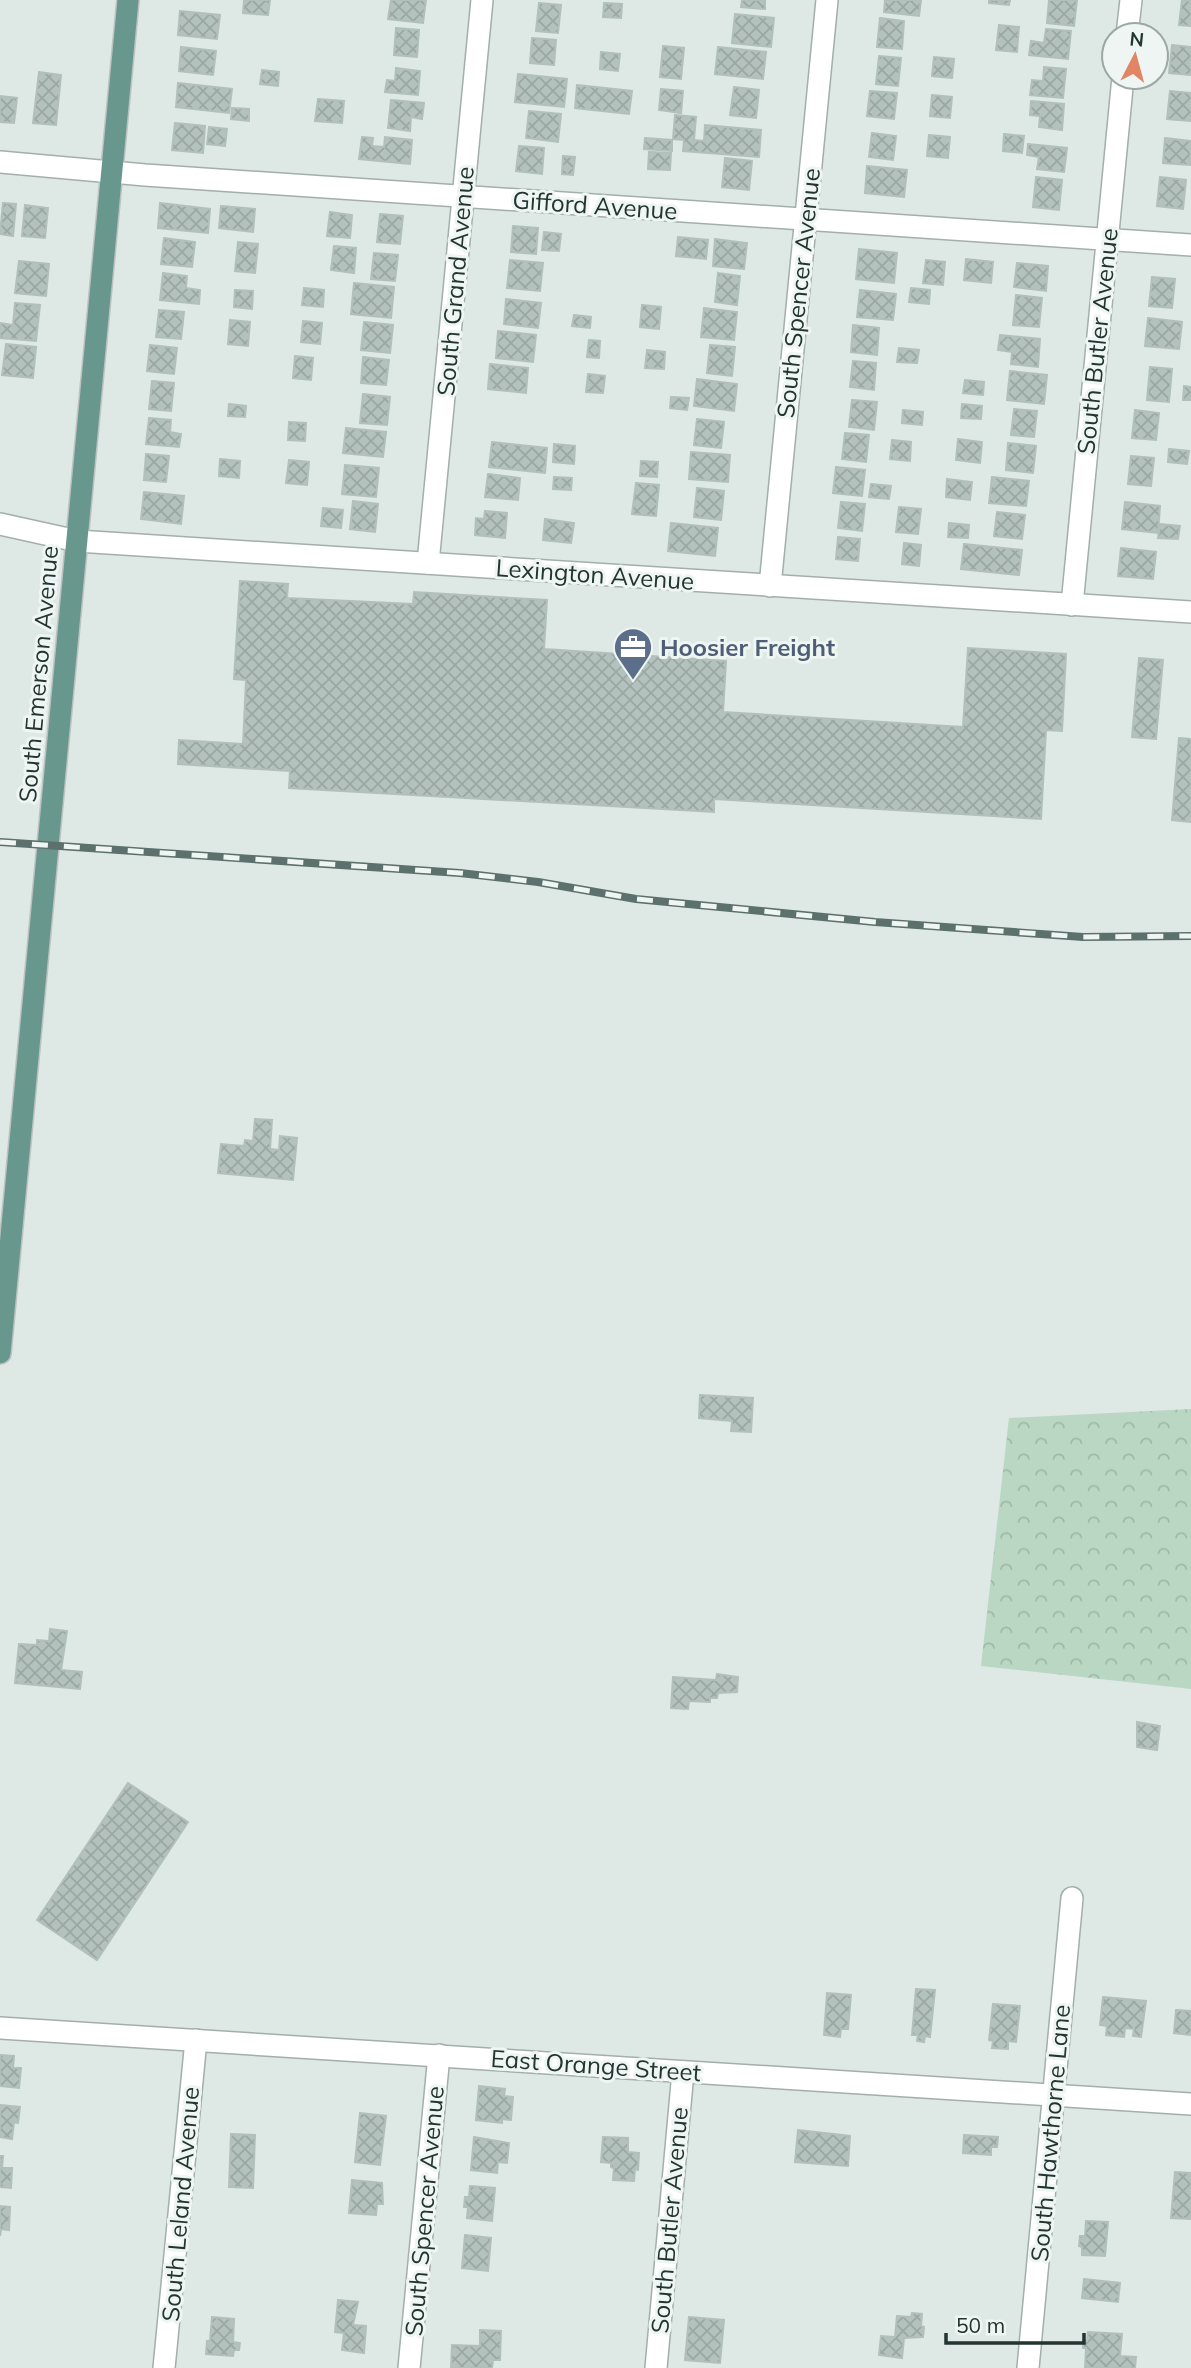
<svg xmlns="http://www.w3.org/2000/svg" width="1191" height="2368" font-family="Mulish,sans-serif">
<defs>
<pattern id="forest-crowns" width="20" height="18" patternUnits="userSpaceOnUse" patternTransform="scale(1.75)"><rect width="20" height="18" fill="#b9d7c2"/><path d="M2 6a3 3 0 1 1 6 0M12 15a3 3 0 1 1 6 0" fill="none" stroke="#9fb9a7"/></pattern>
<pattern id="building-cross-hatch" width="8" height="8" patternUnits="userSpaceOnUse" patternTransform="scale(1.75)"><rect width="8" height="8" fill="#b4c2bd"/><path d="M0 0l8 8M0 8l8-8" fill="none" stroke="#9aa7a3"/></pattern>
</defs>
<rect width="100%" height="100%" fill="#dee8e4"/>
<polygon fill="url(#forest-crowns)" points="1191,1409 1191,1689 981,1666 1009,1418"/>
<g fill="url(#building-cross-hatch)" stroke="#b2c0bb" stroke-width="2">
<polygon points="244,0 270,0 268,15 243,13"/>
<polygon points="391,0 426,0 423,23 388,19"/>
<polygon points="742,0 765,0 765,9 741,7"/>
<polygon points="885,0 921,0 919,16 884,12"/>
<polygon points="989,0 1010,0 1009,5 989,3"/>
<polygon points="1049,0 1077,0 1074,26 1047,23"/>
<polygon points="1182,0 1191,1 1191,26 1179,25"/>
<polygon points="539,3 561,5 558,33 536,31"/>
<polygon points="604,3 622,4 621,18 603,17"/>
<polygon points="180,11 220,15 217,39 178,35"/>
<polygon points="735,14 774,18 771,47 732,43"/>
<polygon points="880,18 904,21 902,49 877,47"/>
<polygon points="999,25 1019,27 1017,52 996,50"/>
<polygon points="396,28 419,30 417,57 394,55"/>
<polygon points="1046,29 1071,31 1068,59 1029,55 1031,41 1044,43"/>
<polygon points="532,38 556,40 554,65 530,63"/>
<polygon points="1172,45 1191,47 1191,75 1169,73"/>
<polygon points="663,46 684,48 681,79 660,77"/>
<polygon points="181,47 216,51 213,75 179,71"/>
<polygon points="718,47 766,52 763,79 715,74"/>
<polygon points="601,52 620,54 618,71 600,69"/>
<polygon points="879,56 901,58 898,86 876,84"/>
<polygon points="934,57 954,59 952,78 932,76"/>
<polygon points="1044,67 1066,69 1063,98 1030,95 1032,80 1043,81"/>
<polygon points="396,68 420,71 418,95 385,92 387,80 395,81"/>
<polygon points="262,70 279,72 278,86 260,84"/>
<polygon points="39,72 61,75 56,125 33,123"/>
<polygon points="518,74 567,79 564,107 515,102"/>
<polygon points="178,83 232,89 229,113 176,107"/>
<polygon points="577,85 632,91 629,114 575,108"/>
<polygon points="734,87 759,90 756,118 730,115"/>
<polygon points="661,89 683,91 681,113 659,110"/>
<polygon points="870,91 897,93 894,119 867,116"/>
<polygon points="1170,91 1191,93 1191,121 1167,119"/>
<polygon points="932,95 952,97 950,118 930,116"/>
<polygon points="0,96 17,98 14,123 0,122"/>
<polygon points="318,99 344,101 342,123 315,121"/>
<polygon points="391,100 424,103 422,119 411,117 410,131 388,128"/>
<polygon points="1031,101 1064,104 1062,130 1039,127 1040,116 1030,115"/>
<polygon points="232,108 249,109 249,121 231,119"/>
<polygon points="529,111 561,114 558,142 526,138"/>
<polygon points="675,115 696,117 694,140 704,141 705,125 761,130 759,157 683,151 684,140 673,139"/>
<polygon points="175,123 205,126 203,153 172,150"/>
<polygon points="209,127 227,129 225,146 207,144"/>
<polygon points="872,133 896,136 893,160 869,157"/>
<polygon points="1004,134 1024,136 1022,153 1003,151"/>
<polygon points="929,135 950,137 948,158 927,156"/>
<polygon points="362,137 373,138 372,146 384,147 385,137 412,140 410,164 359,159"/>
<polygon points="645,138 672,140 672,151 644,149"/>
<polygon points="1165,138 1191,141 1190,165 1163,163"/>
<polygon points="1028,144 1067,148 1064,172 1037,169 1039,157 1027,155"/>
<polygon points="519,146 544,148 542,174 516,171"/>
<polygon points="649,152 671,153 670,170 648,169"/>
<polygon points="563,156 575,157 573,175 562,174"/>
<polygon points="725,158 752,161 749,190 722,187"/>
<polygon points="867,166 907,170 904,197 865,193"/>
<polygon points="1036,177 1062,180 1059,210 1033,207"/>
<polygon points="1160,177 1186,180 1183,209 1157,206"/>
<polygon points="3,203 16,204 13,236 0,234"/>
<polygon points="160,203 210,209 208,233 158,228"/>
<polygon points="25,205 48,208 45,238 22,236"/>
<polygon points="221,206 255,209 253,232 219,228"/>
<polygon points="330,212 352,215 350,238 327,236"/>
<polygon points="380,214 403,216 400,244 377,242"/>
<polygon points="513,226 538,228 536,254 511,252"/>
<polygon points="544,232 561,234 559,251 542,250"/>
<polygon points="678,237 708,240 706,259 676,256"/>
<polygon points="164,238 195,242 192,267 161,264"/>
<polygon points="715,239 747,243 744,269 713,266"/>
<polygon points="238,242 258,244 255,273 235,271"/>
<polygon points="334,246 356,248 354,273 331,270"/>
<polygon points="859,249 897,253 894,283 856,279"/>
<polygon points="374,253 398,255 395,281 371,279"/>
<polygon points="966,259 993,262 991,283 964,280"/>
<polygon points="510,260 543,263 540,291 507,288"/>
<polygon points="926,260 945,262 943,285 923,283"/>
<polygon points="19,261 49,264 46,296 15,293"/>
<polygon points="1017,263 1048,266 1046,291 1014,287"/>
<polygon points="163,273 187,276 186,288 200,290 199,304 160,300"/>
<polygon points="718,273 740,276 737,305 715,302"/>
<polygon points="1152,277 1175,279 1172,308 1149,306"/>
<polygon points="354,283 394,287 391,318 351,314"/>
<polygon points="304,288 324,290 323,307 302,305"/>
<polygon points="911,288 930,290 929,304 909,302"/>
<polygon points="235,290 253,291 252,309 234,307"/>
<polygon points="860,290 896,294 893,320 857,317"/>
<polygon points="1016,295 1042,298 1039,327 1013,325"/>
<polygon points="506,299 541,303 538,328 504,324"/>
<polygon points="15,303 40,305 36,341 0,338 0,323 13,325"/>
<polygon points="642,305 661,307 659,329 640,327"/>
<polygon points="704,308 737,312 734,340 701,337"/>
<polygon points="159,310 184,312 181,339 156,337"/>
<polygon points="574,315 591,317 590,328 572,326"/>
<polygon points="1148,318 1182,322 1179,349 1145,346"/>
<polygon points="230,320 250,322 248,346 228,344"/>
<polygon points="303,321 322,323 320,344 301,342"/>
<polygon points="364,322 393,325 390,353 361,350"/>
<polygon points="853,325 879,328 877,355 851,352"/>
<polygon points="498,331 536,335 533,362 496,358"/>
<polygon points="1000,335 1040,339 1038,367 1011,364 1012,352 998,350"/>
<polygon points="589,340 600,341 599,358 587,357"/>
<polygon points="6,344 36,347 33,378 2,375"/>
<polygon points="150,345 177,348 174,374 147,371"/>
<polygon points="710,345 735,347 732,376 707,373"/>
<polygon points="899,348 919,350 917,363 897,362"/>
<polygon points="647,350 665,352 664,369 645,368"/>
<polygon points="295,356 313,358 311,380 293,378"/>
<polygon points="363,357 389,360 386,385 361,383"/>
<polygon points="853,361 876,363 874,390 850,387"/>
<polygon points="490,364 528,368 526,393 488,389"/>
<polygon points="1150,367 1172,369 1169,402 1147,400"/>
<polygon points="1010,371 1047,375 1044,404 1007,400"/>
<polygon points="588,374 605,376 603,393 586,392"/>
<polygon points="697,379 737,384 734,411 694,406"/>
<polygon points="965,380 984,382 983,395 963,393"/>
<polygon points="152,381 174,383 171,411 149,409"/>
<polygon points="1184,386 1191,387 1191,400 1183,400"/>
<polygon points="363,394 390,397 387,425 360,423"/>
<polygon points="671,397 689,398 687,410 670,408"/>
<polygon points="852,400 877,402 874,430 849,427"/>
<polygon points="229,404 246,406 245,417 228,416"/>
<polygon points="962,404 982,406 981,419 961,418"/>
<polygon points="1014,409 1037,411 1034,437 1011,435"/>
<polygon points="903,410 923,412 922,425 902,423"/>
<polygon points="1135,410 1159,413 1156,440 1132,438"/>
<polygon points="149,418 171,420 170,432 181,434 179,447 146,444"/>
<polygon points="697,419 724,422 721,448 694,445"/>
<polygon points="289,422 306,423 305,441 288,440"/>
<polygon points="346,428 386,432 383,457 343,453"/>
<polygon points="845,433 869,435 866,462 842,459"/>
<polygon points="958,439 982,442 980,463 956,460"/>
<polygon points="892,440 911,442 910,461 890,459"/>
<polygon points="492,442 547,448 545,473 489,467"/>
<polygon points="1008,443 1036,446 1033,473 1006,470"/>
<polygon points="554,444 575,446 574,464 553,462"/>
<polygon points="1169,449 1189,451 1187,464 1168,462"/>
<polygon points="691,452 730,455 728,482 689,479"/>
<polygon points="146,454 169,456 166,482 144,480"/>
<polygon points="1131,456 1154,458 1151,486 1128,484"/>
<polygon points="220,459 240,461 239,478 219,476"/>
<polygon points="289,460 309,462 307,485 286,483"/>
<polygon points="641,461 658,462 657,477 640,476"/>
<polygon points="345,465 379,468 376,497 342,494"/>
<polygon points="836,467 865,470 862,496 833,493"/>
<polygon points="488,474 520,478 518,500 485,497"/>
<polygon points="554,477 572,478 571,490 553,489"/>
<polygon points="992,477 1029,481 1026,506 989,503"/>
<polygon points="947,479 972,482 970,500 946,497"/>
<polygon points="636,483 659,485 656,516 632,514"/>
<polygon points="871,484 891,486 889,499 869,497"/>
<polygon points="697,488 724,491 721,520 694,517"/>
<polygon points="144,492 184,496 181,524 141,519"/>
<polygon points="353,501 378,504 375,532 350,529"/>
<polygon points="841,502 865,504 862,531 838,528"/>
<polygon points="1125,502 1160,506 1158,533 1122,529"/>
<polygon points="899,507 921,509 918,534 896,532"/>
<polygon points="323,508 343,510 341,528 321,526"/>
<polygon points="485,511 507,513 505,538 475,535 476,518 484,519"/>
<polygon points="997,512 1025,515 1022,539 994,536"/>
<polygon points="545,519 574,523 571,543 543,540"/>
<polygon points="671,523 718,528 715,556 668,551"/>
<polygon points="949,523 969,525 968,538 948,537"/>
<polygon points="1160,524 1180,526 1178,539 1158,538"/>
<polygon points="838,537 860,539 858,561 836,559"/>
<polygon points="904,543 921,545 919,566 902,564"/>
<polygon points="964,544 1022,550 1019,575 961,569"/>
<polygon points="1121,548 1156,552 1153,579 1118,576"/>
<polygon points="240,581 288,584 287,598 413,604 414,592 547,600 544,649 726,661 723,712 963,727 968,648 1066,654 1062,731 1046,730 1041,819 714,799 714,812 289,788 290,771 178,764 179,740 243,744 246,680 234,679"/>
<polygon points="1139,658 1163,660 1156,739 1132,737"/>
<polygon points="1179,738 1191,739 1191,822 1172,820"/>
<polygon points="255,1119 272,1120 270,1149 279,1150 280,1136 297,1138 293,1180 218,1173 221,1144 244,1146 245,1140 253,1141"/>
<polygon points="700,1395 753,1398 751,1432 731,1431 732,1421 699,1418"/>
<polygon points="50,1629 67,1631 61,1670 82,1672 80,1689 15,1683 19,1644 37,1645 37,1640 49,1641"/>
<polygon points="717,1674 738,1677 737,1692 718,1693 717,1698 710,1698 710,1702 689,1701 688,1709 671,1708 673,1677 716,1680"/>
<polygon points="1137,1722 1160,1726 1157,1750 1137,1747"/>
<polygon points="128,1783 188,1822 97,1960 37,1920"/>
<polygon points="916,1989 935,1990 930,2037 925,2036 924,2042 917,2041 918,2035 912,2035"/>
<polygon points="827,1993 851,1995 848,2029 841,2029 840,2037 824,2035"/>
<polygon points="1103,1997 1146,2001 1141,2037 1133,2036 1134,2029 1125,2028 1124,2037 1106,2035 1107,2026 1100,2025"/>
<polygon points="993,2004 1020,2006 1016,2042 1008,2041 1008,2049 992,2048 993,2041 989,2040"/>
<polygon points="1176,2010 1191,2011 1191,2035 1174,2033"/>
<polygon points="0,2055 14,2056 13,2068 21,2068 19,2088 0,2086"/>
<polygon points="479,2086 505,2089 504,2096 513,2097 511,2120 502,2119 502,2123 476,2120"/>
<polygon points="0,2105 20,2107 18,2123 14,2122 12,2139 0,2137"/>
<polygon points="360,2113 386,2116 380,2165 355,2162"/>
<polygon points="798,2130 850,2136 848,2166 795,2162"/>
<polygon points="231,2134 255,2135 253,2188 229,2187"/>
<polygon points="964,2135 998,2137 997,2147 991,2147 991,2155 963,2153"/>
<polygon points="474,2137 509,2143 507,2163 498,2162 497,2173 471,2170"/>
<polygon points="603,2137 628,2138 628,2152 639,2153 638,2170 635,2169 634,2181 613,2180 614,2168 611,2167 611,2163 601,2162"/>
<polygon points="0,2156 3,2156 2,2168 12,2168 11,2188 0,2187"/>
<polygon points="1175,2172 1191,2173 1191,2219 1171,2218"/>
<polygon points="352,2180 382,2183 383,2204 377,2204 376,2215 349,2213"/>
<polygon points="470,2186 495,2188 492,2221 467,2218 468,2207 464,2207 465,2197 469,2197"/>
<polygon points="0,2206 10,2207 9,2230 1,2229 0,2236"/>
<polygon points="1086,2221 1108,2222 1105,2256 1082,2255 1082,2247 1079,2246 1080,2236 1085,2236"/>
<polygon points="465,2235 491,2238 488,2271 462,2268"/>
<polygon points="1084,2279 1120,2283 1118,2302 1082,2298"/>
<polygon points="338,2300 358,2302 353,2325 366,2326 364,2353 342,2350 344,2333 335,2332"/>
<polygon points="912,2313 922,2314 921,2326 924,2327 923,2337 904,2338 902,2358 879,2355 881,2336 895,2337 897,2316 911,2317"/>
<polygon points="212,2317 234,2319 233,2342 240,2343 239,2350 234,2350 233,2356 206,2354 207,2341 210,2341"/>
<polygon points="689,2317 724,2320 720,2363 685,2360"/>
<polygon points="480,2330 501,2331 500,2360 493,2360 492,2368 451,2368 452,2345 480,2346"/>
<polygon points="1088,2332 1122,2334 1120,2356 1136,2357 1135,2368 1085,2368 1086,2348 1083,2348 1083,2341 1087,2341"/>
</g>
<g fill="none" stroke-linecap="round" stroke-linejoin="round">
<g stroke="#a2afab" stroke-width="24">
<g id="street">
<polyline points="1127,35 1131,0"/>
<polyline points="0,162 145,175 1191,245"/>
<polyline points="0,524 77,541 1191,612"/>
<polyline points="428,563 482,0"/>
<polyline points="770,586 827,0"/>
<polyline points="1072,605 1123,77"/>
<polyline points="0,2028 1191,2104"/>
<polyline points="164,2368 196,2040"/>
<polyline points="409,2368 439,2055"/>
<polyline points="656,2368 683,2072"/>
<polyline points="1028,2368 1072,1898"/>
</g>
</g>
<g stroke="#bdc2c1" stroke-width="24">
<polyline id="primary" points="0,1353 128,0"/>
</g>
<use href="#street" stroke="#fff" stroke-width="21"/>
<use href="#primary" stroke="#68988d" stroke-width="21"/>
<g stroke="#5c716c" stroke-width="8">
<polyline id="rail" points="0,842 460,873 538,882 636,899 875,922 1083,937 1191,936"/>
</g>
<use href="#rail" stroke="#eef5f2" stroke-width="5" stroke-dasharray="16" stroke-linecap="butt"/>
</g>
<defs>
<g id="office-pin" transform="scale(2.0125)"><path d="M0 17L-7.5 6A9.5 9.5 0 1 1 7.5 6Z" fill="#5c6f8a" stroke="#eef5f2"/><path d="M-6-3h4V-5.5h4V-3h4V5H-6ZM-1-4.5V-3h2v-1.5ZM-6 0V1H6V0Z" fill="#fff"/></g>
</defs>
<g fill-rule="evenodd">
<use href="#office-pin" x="633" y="647"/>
</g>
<g text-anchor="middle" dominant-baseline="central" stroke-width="6" stroke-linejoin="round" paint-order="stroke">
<g font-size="24" fill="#223531" stroke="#eef5f2">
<text transform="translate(595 205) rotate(4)">Gifford Avenue</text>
<text transform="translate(455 281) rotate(-85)">South Grand Avenue</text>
<text transform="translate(798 293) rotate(-84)">South Spencer Avenue</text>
<text transform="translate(1097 341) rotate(-84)">South Butler Avenue</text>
<text transform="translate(595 574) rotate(4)">Lexington Avenue</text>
<text transform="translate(38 674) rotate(-85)">South Emerson Avenue</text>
<text transform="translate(596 2065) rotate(4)">East Orange Street</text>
<text transform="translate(1050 2133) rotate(-85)">South Hawthorne Lane</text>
<text transform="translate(180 2204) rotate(-85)">South Leland Avenue</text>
<text transform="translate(424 2211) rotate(-85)">South Spencer Avenue</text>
<text transform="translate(669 2220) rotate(-85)">South Butler Avenue</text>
</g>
<g font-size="24" font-weight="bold" fill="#4e5e75" stroke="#eef5f2" text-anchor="start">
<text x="660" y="647">Hoosier Freight</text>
</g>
</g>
<g transform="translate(1135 56) rotate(6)"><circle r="33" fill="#eef5f2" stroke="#9ca8a5" stroke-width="2"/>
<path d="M0-5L12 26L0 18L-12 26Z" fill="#e18564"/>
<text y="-10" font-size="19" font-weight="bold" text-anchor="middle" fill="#223531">N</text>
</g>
<path d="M946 2333v10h138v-10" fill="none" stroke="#223531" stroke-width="3.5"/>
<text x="956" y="2333" font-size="21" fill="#223531" stroke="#eef5f2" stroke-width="5" paint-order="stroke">50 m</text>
</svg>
